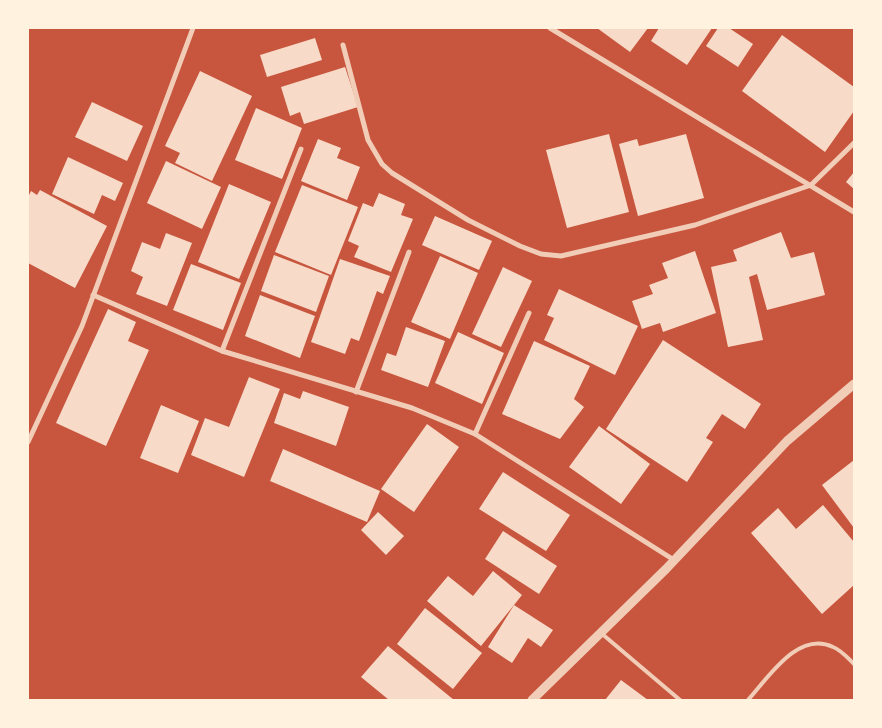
<svg xmlns="http://www.w3.org/2000/svg" width="882" height="728" font-family="Arial,sans-serif">
<rect width="100%" height="100%" fill="#c8553d"/>
<g fill="#f7dbc8">
<polygon points="597,28 648,28 630,52"/>
<polygon points="659,28 712,28 687,65 651,41"/>
<polygon points="718,28 729,28 753,44 738,67 706,46"/>
<polygon points="782,35 854,87 854,111 825,152 742,91"/>
<polygon points="315,38 322,60 267,77 260,55"/>
<polygon points="345,67 358,107 304,124 300,112 290,116 281,87"/>
<polygon points="200,71 252,96 212,181 175,163 180,153 165,146"/>
<polygon points="92,102 143,126 127,161 75,137"/>
<polygon points="256,108 302,128 282,179 235,160"/>
<polygon points="609,134 629,212 567,228 546,150"/>
<polygon points="686,134 704,198 638,216 619,144 637,139 639,146"/>
<polygon points="318,139 341,148 337,158 360,167 347,200 301,181"/>
<polygon points="68,157 123,183 115,201 102,195 94,214 52,194"/>
<polygon points="166,161 221,187 202,229 147,203"/>
<polygon points="854,172 854,189 846,182"/>
<polygon points="229,184 271,202 239,279 198,262"/>
<polygon points="302,185 358,207 331,275 275,252"/>
<polygon points="40,190 107,226 75,288 28,263 28,197 31,191 37,195"/>
<polygon points="379,193 405,204 401,215 413,219 391,272 354,257 359,246 348,241 363,203 373,207"/>
<polygon points="435,216 492,241 479,270 422,245"/>
<polygon points="781,232 791,258 814,252 825,295 767,310 757,274 749,277 763,340 728,347 711,267 737,261 733,250"/>
<polygon points="166,233 192,243 167,306 136,294 143,277 131,271 142,242 160,249"/>
<polygon points="695,251 716,313 663,332 660,323 642,329 632,301 653,294 649,285 668,278 662,263"/>
<polygon points="274,255 329,276 316,312 261,291"/>
<polygon points="440,256 478,273 450,339 411,322"/>
<polygon points="340,259 390,276 383,294 377,291 359,341 351,338 345,354 311,342"/>
<polygon points="191,264 241,283 223,330 173,310"/>
<polygon points="503,267 532,281 501,347 472,334"/>
<polygon points="559,289 638,326 615,375 544,340 554,318 547,315"/>
<polygon points="260,295 315,316 300,358 245,336"/>
<polygon points="108,309 136,322 128,341 149,350 106,446 56,423"/>
<polygon points="406,327 445,341 428,387 381,370 387,353 396,356"/>
<polygon points="458,332 504,353 482,404 435,383"/>
<polygon points="663,340 761,404 745,429 722,414 706,438 713,442 687,482 606,429"/>
<polygon points="534,341 590,366 574,399 584,407 560,439 502,414"/>
<polygon points="249,377 280,389 244,477 191,455 205,418 229,427"/>
<polygon points="303,391 349,407 336,446 274,423 284,393 300,399"/>
<polygon points="161,405 199,421 178,473 140,458"/>
<polygon points="427,424 459,447 414,512 381,489"/>
<polygon points="599,426 650,464 621,504 569,467"/>
<polygon points="283,449 380,491 367,522 270,481"/>
<polygon points="854,460 854,528 822,485"/>
<polygon points="503,472 570,515 546,551 479,509"/>
<polygon points="823,505 854,542 854,585 822,614 751,533 778,508 796,529"/>
<polygon points="378,512 404,536 386,555 361,530"/>
<polygon points="503,531 557,566 539,594 485,559"/>
<polygon points="493,571 522,595 481,646 427,601 448,576 473,596"/>
<polygon points="514,605 553,630 541,647 528,638 512,663 488,647"/>
<polygon points="425,608 482,653 453,689 397,644"/>
<polygon points="388,646 454,700 389,700 361,677"/>
<polygon points="621,680 648,700 605,700"/>
</g>
<g fill="none" stroke-linecap="round" stroke-linejoin="round">
<g stroke="#f1ccb7" stroke-width="4">
<polyline points="601,633 680,700"/>
<path d="M748,700C768,678 798,630 833,647C841,650 848,658 854,664"/>
</g>
<g stroke="#f1ccb7" stroke-width="5">
<polyline points="550,28 854,212"/>
<polyline points="343,45 368,140 382,164 392,173 468,220 520,246 541,254 561,256 695,225 811,185 854,143"/>
<polyline points="93,295 222,351 412,408 475,434 674,560"/>
<polyline points="222,351 301,149"/>
<polyline points="356,392 409,252"/>
<polyline points="475,434 529,313"/>
<polyline points="28,442 82,326 193,28"/>
</g>
<polyline stroke="#f1ccb7" stroke-width="9" points="532,700 666,569 787,441 854,384"/>
</g>
<rect width="882" height="728" fill="none" stroke="#fff3e0" stroke-width="58"/>
</svg>
